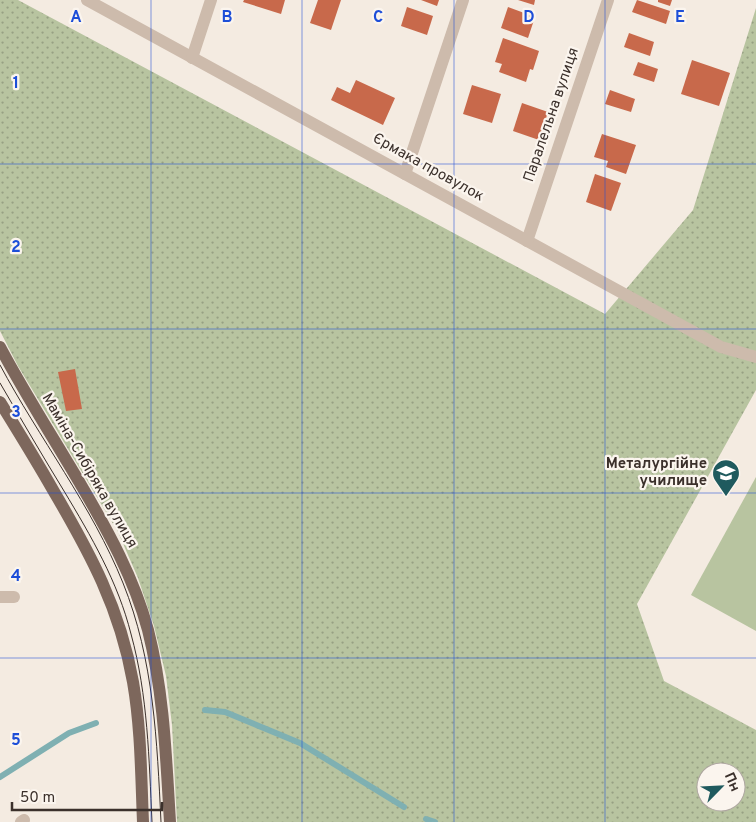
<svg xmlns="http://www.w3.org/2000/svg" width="756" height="822" font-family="Overpass,sans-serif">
<defs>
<pattern id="grass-dots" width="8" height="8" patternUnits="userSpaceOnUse" patternTransform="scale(1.25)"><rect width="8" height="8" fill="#b8c4a0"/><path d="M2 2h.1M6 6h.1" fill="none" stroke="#97a083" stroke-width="1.8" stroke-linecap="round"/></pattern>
</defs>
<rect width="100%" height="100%" fill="#f4ebe1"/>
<path fill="url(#grass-dots)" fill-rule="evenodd" d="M0,0H18L605,314L693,210L756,8V390L637,604L664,681L756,730V822H177L172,725L166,676L154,626L138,578L118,532L18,366L0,331ZM706,772H736V802H706Z"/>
<polygon fill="#b8c4a0" points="756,477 756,631 691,595"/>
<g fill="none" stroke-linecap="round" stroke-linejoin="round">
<g stroke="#7fb0b2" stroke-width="6">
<polyline points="205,710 225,712 300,743 404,807"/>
<polyline points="0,777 69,733 96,723"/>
<polyline points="426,819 435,822"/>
</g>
</g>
<g fill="#c8694b">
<polygon points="244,0 285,0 281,14 243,2"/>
<polygon points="318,0 341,0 331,30 310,23"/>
<polygon points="421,0 439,0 437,6"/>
<polygon points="518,0 535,0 534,5"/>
<polygon points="637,0 670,11 666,24 632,12"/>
<polygon points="658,0 672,0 670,6 658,2"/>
<polygon points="407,7 433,16 427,35 401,26"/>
<polygon points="508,7 535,17 528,38 501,28"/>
<polygon points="629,33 654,42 650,56 624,47"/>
<polygon points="503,38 539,51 533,70 530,69 526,82 499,72 502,64 495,62"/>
<polygon points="692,60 730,73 719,106 681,94"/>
<polygon points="638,62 658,69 654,82 633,75"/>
<polygon points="356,80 395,98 383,125 331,100 337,87 350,93"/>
<polygon points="472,85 501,94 492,123 463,114"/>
<polygon points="610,90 635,99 631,112 605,104"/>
<polygon points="522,103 548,112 539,140 513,131"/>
<polygon points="602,134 636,145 626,174 606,167 608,161 594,157"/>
<polygon points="595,174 621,183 611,211 586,202"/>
<polygon points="75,369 82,409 66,411 58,372"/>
</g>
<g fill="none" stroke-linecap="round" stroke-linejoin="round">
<g stroke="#cdbbac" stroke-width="12">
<polyline points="87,0 721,347 756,357"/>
<polyline points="192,58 211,0"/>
<polyline points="405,174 463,0"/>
<polyline points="527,241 608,0"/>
<polyline points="0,597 14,597"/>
<polyline points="21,822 24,820"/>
</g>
<g stroke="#7d675c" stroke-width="12">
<path d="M0,347C25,394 54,439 81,485C108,531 134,578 148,630C164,693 166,757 170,822"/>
<path d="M0,402C18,431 36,460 53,490C90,553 120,608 133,682C141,728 141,775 143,822"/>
</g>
<g stroke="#3b302b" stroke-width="1">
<path d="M0,365C39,438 92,506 123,583C154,660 157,741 161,822"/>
<path d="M0,383C21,419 42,455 64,491C91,536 118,582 131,634C148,696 149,759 152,822"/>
</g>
</g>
<path fill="none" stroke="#1d4ed8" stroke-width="1" stroke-opacity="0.55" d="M151,0V822M302,0V822M454,0V822M605,0V822M0,164H756M0,329H756M0,493H756M0,658H756"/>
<defs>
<g id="university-pin" transform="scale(1.4375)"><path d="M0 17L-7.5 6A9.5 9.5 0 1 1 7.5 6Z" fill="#1f5a5e" stroke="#fbf5ee"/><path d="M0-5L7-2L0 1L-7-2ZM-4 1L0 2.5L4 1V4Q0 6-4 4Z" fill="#fff"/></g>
</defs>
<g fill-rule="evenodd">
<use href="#university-pin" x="726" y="473"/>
</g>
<g text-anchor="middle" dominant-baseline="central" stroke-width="4.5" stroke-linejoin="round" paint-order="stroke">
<g font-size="15" fill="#3b302b" stroke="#fbf5ee">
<text transform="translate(552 115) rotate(-71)">Паралельна вулиця</text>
<text transform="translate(428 168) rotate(29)">Єрмака провулок</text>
<text transform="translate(89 471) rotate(60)">Маміна-Сибіряка вулиця</text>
</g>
<g font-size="15" font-weight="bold" fill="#3b302b" stroke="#fbf5ee" text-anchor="end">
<text x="707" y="464">Металургійне<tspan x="707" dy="17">училище</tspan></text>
</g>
</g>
<g font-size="16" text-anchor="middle" font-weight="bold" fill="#1d4ed8" stroke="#fbf5ee" stroke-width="4.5" stroke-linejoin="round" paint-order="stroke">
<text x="76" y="22">A</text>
<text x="227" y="22">B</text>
<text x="378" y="22">C</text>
<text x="529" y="22">D</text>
<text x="680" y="22">E</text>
<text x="16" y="88">1</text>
<text x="16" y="252">2</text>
<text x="16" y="417">3</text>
<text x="16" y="581">4</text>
<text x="16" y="745">5</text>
</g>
<g transform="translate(721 787) rotate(66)"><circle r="24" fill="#fbf5ee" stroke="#aea6a0"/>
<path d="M0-4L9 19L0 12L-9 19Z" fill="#1f5a5e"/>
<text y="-8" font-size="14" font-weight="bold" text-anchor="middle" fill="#3b302b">Пн</text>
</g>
<path d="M12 802v8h150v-8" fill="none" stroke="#3b302b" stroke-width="2.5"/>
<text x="20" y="802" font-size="15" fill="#3b302b" stroke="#fbf5ee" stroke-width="4" paint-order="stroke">50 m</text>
</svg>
